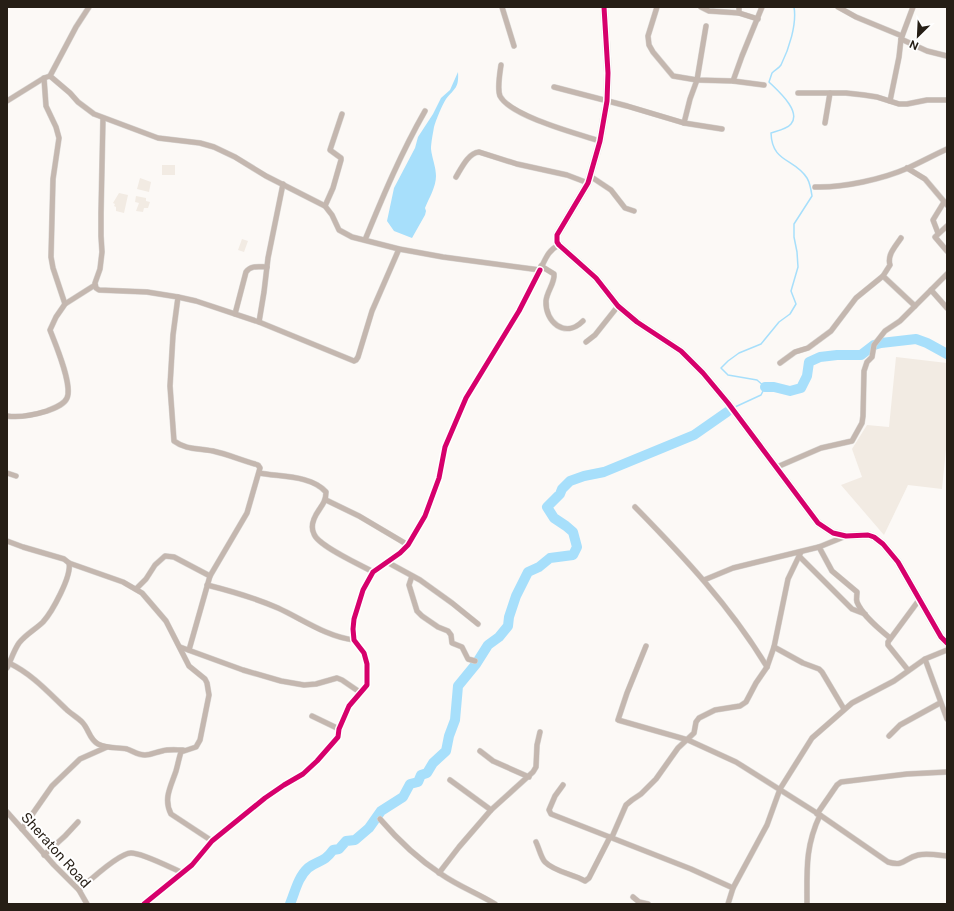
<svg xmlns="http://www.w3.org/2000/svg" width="954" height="911" font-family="'Public Sans',sans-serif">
<rect width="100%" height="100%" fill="#fcf9f6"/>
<g fill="#f2ebe3">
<rect x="162" y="165" width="13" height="10"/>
<polygon points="140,178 151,182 149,192 137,189"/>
<polygon points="119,193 128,195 124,213 116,211 116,207 114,206 115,204 113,203"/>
<polygon points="136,196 146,198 146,201 150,202 148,208 144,208 143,212 136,211 139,203 135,202"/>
<polygon points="242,239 248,241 244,252 238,250"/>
<polygon points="896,357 947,363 947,439 942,489 908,485 884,535 841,485 862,477 852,449 867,425 889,427"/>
</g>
<path fill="#a7dffb" d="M458,72C459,88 455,88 446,99C442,105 436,120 434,127C433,133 431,143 431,149C432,158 436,167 436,176C436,187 429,198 425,208L426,211L425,215L412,238L394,231L387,221L394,188L415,148L418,137L433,114L441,98L450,90Z"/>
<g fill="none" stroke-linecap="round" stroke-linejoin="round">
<g stroke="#a7dffb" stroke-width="1.5">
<path d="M735,407L761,395L765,387L757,380L728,375L721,368L728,361L739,353L761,344L779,322L790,314L796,304L791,291L798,267L797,252L794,237V224L812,196C811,189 810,183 807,178C794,158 772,163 771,133C777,131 787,129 791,124C802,111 777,90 769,82C770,79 771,76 772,73C775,70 779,68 781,65C789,49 797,24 794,7"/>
<polyline points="727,412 731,409"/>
</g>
<g stroke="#a7dffb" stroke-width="10">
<polyline points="765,387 774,387 790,391 801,388 807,376 809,362 820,357 837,355 861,355 874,345 881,343 916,339 927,343 947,354"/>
<path d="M290,904C295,892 298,877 308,868C318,860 324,863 333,850L339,849L346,841L355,840L369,828L381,811L403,797L410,784L418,782L421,775L427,773L433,763L446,751L449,736L455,720L458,686L476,664L488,645L499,637L508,626L509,617L516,596L528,572L539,567L550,558L573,555L577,547L573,532L566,526L554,518L547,507L560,494L562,489L570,481L584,476L604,472L694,435L727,412"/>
</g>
<g stroke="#d9d6d3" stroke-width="6">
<g id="minor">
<polyline points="502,7 514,46"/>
<polyline points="657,7 648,36 649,45 653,52 673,76 697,80 733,81 764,85"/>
<polyline points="701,7 709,11 739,13 758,19"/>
<polyline points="838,7 856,17 902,36"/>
<polyline points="739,13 739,7"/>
<polyline points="901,39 927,51 947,56"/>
<path d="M501,65C500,72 497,89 500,96C510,116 578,134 600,141"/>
<polyline points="50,76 76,27 89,7"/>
<polyline points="44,78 46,106 56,127 59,138 53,179 51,257 53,268 65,304"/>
<polyline points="733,81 742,56 762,7"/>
<polyline points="554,87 627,106 684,123 722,129"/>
<polyline points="798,93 846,93 864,95 877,97 899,104 907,104 927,100 947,100"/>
<path d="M7,101L44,78L50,76L70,93L78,102L94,114L158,138L200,143L214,147L235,157L266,176L325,206L332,215L339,230L352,237L399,249L443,257L540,270C545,260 548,250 559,245"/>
<polyline points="890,101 899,57 901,39 913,7"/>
<path d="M103,118L101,213V236L102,252L100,269L95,283L96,288L99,290L147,292L178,297L173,335L170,386L174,441C186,450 199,448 213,451C227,454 241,460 255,464L258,465L260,468L247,513L210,576L189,650"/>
<polyline points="684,123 690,99 697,80 706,26"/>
<polyline points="825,123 830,93"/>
<polyline points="907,168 925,179 947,205"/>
<polyline points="590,176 611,190 625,208 634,211"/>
<path d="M456,177C461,169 468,153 479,152L517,164L567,175L588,183"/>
<path d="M815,187C843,188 883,179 908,168C921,162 934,155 947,149"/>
<polyline points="325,206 333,188 341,160 341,158 330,150 342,114"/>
<polyline points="947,226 935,237 947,251"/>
<polyline points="938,233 933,220 944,202"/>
<path d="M365,240C383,196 401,153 425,111"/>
<path d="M541,266L554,274C555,283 547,291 546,301C545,322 565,339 583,321"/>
<path d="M883,276L890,265C887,255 895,247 901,238"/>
<polyline points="931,290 947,308"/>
<polyline points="178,297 196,301 259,322 354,361 356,360 358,357 372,311 399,249"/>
<path d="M235,314L246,272C251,265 259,267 267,267"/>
<polyline points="259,322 264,292 268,258 283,184"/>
<polyline points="586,342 595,335 618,306"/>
<polyline points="780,363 795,352 808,348 831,331 856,298 883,276 915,306"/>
<path d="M7,416C20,418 34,415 47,411C54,408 64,405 67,398C73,385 55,343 50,330L56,317L65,304L95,285"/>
<polyline points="777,467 821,448 852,441 862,423 863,416 864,371 867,362 872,357 874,345 885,331 900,321 947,274"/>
<polyline points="7,473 16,476"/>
<path d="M259,473C280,477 311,475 326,492C326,505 318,508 314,519C312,524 312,530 314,534C318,546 361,565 373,572"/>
<polyline points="326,500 359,516 408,545"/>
<path d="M635,507C683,556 731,607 767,667"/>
<path d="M7,541L23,547L64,559L69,563C72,576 52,612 43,622C36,629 26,634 19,643C14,650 11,660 7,668"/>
<path d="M819,547L832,571L857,592C857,595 856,599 857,602C862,615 879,629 890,638"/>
<polyline points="799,556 852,609 865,614"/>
<polyline points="387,562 420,580 452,603 478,624"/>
<path d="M69,563L123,582L142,593L166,621L189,666L205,679L207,683L209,695L200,740L196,747L181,752C179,758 178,764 176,771C171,786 163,799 171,814L212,841"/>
<polyline points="412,576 409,585 417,611 422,616 438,627 448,631 451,635 452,643 462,647 468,659 475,661"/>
<polyline points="704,580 733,568 819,547 846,536"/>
<path d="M207,585C231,591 255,598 278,608C302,619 327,637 354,640"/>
<polyline points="136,589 146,579 155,565 165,556 174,557 210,576"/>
<path d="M646,646L627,693L618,720L688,740L736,762L820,815L888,862C905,867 904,858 918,855C927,853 938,855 947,856"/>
<polyline points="180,647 243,670 281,681 304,685 316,684 337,678 342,680 361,693"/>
<polyline points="774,647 803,663 819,669 822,672 844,709"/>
<polyline points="925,659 947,719"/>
<path d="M9,663C32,674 48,692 66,709C71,714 77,717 82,722C89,729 89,739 98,744C107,749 118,747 127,749C133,751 138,755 145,755C151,755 156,752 162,751C169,749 176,750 183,750"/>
<polyline points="908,670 888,645 888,642 919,600"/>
<polyline points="312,716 339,729"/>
<polyline points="889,736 900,725 940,703"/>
<polyline points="480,751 493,761 529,777"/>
<polyline points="450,780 491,810"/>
<polyline points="563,785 555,796 549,810 551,814 691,869 733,888"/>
<polyline points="7,812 54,865 79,890 87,904"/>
<polyline points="817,814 837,785 841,782 907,774 947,772"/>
<path d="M380,819C398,840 418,859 441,874C458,886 477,893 495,904"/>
<polyline points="22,829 52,786 80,759 107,747"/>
<polyline points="612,837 626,805 632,800 641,794 656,779 678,748 694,733 696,722 699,718 715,710 740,706 746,702 756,683 767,667 774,647 788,579 801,552"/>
<path d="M536,842C539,848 541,858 545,862C555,872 573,874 585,881L589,878L610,837"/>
<polyline points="44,855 65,836 78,822"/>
<polyline points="439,873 459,847 491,810 533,772 536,767 537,745 540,732"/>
<path d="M79,890C89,881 119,853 131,853C143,853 171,868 183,873"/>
<polyline points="633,897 639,902 648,904"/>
<polyline points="144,904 192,865 212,841 265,798 284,785 303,774 317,761 338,737 339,729 349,706 367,685 367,664 364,653 354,640 353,629 354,619 363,590 373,572 400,553 408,545 425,516 439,478 445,447 466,398 519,311 540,270"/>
<polyline points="728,904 733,888 767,825 780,789 812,738 852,703 894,681 925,659 947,650"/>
<path d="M807,904C807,870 805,847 820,815"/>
</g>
</g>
<g stroke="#d9d6d3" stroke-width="8">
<polyline id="tertiary" points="604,7 608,73 607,101 600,141 588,183 557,235 557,242 559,245 596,278 618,306 637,322 681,351 703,373 728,403 818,523 833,533 846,536 868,535 874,537 883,544 898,562 941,637 947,643"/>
</g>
<use href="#minor" stroke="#c4b7af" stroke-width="5"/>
<use href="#tertiary" stroke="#c4b7af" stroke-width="6"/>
<g stroke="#fff" stroke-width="8">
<g id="cycleway">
<polyline points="604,7 608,73 607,101 600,141 588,183 557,235 557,242 559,245 596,278 618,306 637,322 681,351 703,373 728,403 818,523 833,533 846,536 868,535 874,537 883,544 898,562 941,637 947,643"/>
<polyline points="144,904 192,865 212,841 265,798 284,785 303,774 317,761 338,737 339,729 349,706 367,685 367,664 364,653 354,640 353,629 354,619 363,590 373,572 400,553 408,545 425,516 439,478 445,447 466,398 519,311 540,270"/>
</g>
</g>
<use href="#cycleway" stroke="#d6006c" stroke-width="5"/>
</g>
<g text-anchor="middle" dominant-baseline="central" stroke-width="4" stroke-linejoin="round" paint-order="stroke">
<g font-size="14" fill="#261e15" stroke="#fff">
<text transform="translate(56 850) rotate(48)">Sheraton Road</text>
</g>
</g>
<rect width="954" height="911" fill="none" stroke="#261e15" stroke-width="16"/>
<g transform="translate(918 36) rotate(204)" stroke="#ffffff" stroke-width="3" paint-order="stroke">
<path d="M0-3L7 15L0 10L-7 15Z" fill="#261e15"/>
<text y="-6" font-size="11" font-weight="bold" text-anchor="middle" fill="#261e15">N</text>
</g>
</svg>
